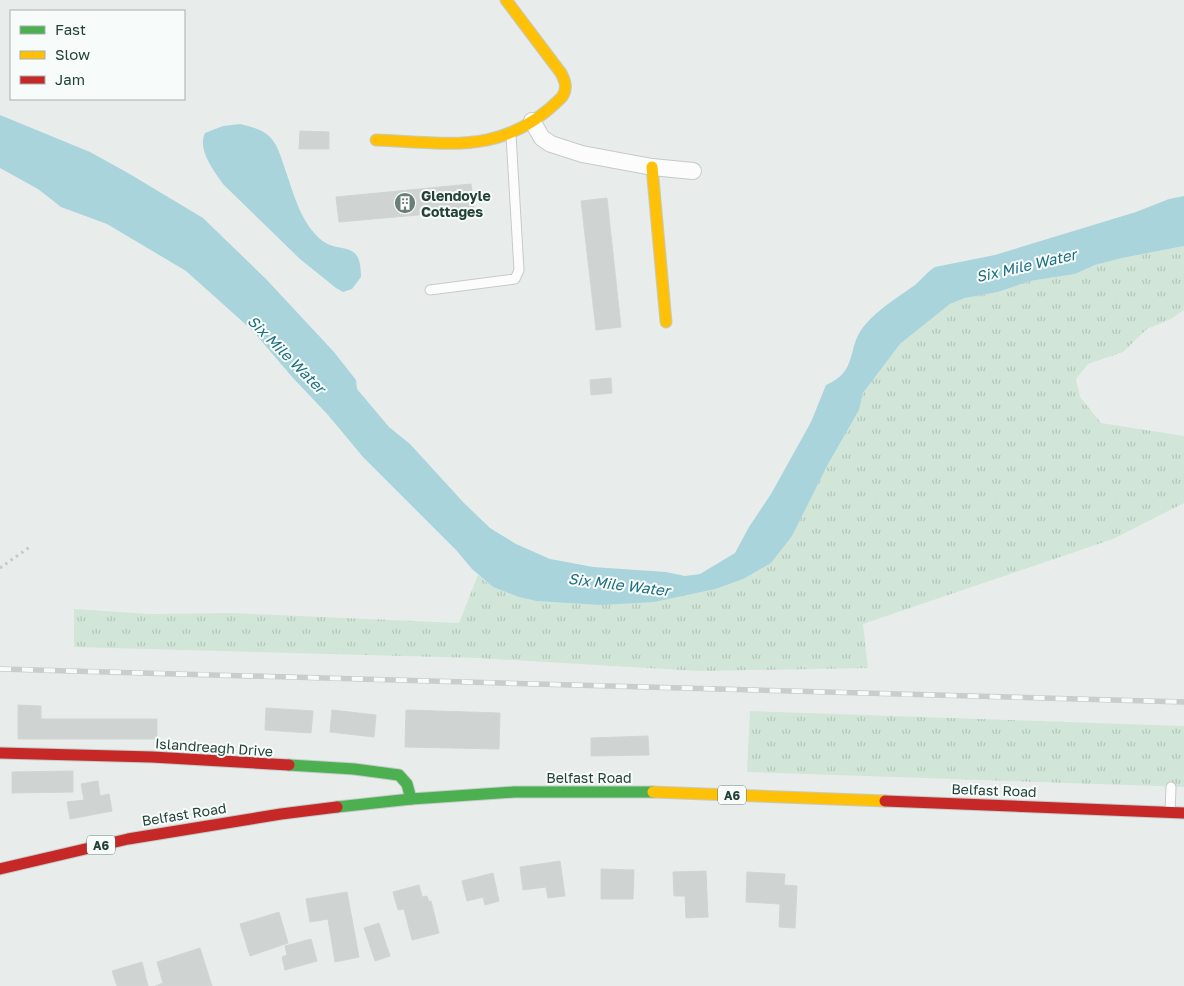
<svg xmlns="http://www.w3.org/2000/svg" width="1184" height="986" font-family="'Golos Text',sans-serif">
<defs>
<pattern id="grass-tufts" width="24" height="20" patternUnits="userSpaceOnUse" patternTransform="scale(1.25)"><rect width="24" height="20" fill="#d1e6d8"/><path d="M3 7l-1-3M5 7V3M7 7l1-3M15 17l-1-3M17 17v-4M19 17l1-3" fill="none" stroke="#b3c6ba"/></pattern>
</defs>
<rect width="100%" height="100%" fill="#e8edeb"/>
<g fill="url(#grass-tufts)">
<polygon points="1184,246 1184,310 1171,319 1147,329 1123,352 1088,364 1076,379 1080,397 1101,423 1184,436 1184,503 1113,539 863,624 868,668 699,671 478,658 74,647 74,609 150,614 232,613 459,623 478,575 493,587 654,602 792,536 827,466 859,410 863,393 900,344 950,304 965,298 998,292 1030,281 1075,274 1095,265 1122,258"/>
<polygon points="750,711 1184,726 1184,787 747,772"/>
</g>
<g fill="#a9d4db">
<path d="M0,115L90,152L128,173L203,218L266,279L334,352L356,380L357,389L389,427L410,444L464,503L490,528L516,544L550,559L593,567L666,572L685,576L700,574L735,553L749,527L771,494L811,422L826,385C859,371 846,348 864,326C878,309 897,298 915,285C922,279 927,272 935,267L995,255L1136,212L1169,199L1184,196V246L1122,258L1095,265L1075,274L1030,281L998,292L965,298L950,304L900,344L863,393L859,410L827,466L792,536L771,563L743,579L715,589L654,602L600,605L537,601L519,597L493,587L472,569L457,551L363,457L328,415L293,378L253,331L186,271L107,224L61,207L38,189L0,168Z"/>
<path d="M240,124C252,127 263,129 271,138C278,146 281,157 284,166C293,191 299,219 319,238C339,257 361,236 361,277L352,289L343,292L336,288L300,259L223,184C214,171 197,150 205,133L223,126Z"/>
</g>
<g fill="#cfd4d2" stroke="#d1d6d4">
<polygon points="300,131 329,132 329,149 299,149"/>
<polygon points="471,184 474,210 339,222 336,197"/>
<polygon points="607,198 621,327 596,330 581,201"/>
<polygon points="611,378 612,393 591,395 590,380"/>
<polygon points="18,705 41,706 41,719 157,719 157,739 18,739"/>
<polygon points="266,708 313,711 311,733 265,730"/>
<polygon points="332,710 376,715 374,737 330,732"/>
<polygon points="406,710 500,713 499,749 405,747"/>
<polygon points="648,736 649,755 591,756 591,738"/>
<polygon points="73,771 73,792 12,793 12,772"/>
<polygon points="98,781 100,796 109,794 112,811 70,819 67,802 84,800 81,784"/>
<polygon points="560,861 565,896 548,898 546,887 523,890 520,867"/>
<polygon points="601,869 634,870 633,899 601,899"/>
<polygon points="706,871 708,917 686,918 685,896 674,896 673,872"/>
<polygon points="747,872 785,874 784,885 797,886 795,928 779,927 780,904 746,902"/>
<polygon points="493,873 499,901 485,905 483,897 467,901 462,881"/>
<polygon points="419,885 422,897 427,896 429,902 431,901 439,933 412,940 404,909 398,910 393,892"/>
<polygon points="347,892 359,957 335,962 328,919 310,922 306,899"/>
<polygon points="279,912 288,943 250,956 240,924"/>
<polygon points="379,923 390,956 375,961 364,928"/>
<polygon points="311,939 317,961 285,970 282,957 287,955 285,946"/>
<polygon points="200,948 212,986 155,986 163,983 157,962"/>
<polygon points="142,962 148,986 117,986 112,971"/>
</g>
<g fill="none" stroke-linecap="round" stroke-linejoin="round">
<g stroke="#c5cac8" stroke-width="11">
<g id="lane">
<polyline points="430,290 515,279 519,270 511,135"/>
<polyline points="1170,812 1171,787"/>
</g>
</g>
<g stroke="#c5cac8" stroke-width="18">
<polyline id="street" points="532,121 542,138 551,144 582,154 652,167 693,171"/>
</g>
<g stroke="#c3cbc8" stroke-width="13">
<g id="fast">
<polyline points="289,765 354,769 399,775 407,784 411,799"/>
<polyline points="337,807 411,799 514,792 653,792"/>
</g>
</g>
<g stroke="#c3cbc8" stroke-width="13">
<g id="slow">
<path d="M376,140C451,143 504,156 562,97C568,88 565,81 561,73L506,0"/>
<polyline points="652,167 666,322"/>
<polyline points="653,792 885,801"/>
</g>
</g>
<g stroke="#c3cbc8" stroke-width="13">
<g id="jam">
<polyline points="0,753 152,757 289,765"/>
<polyline points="885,801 1184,813"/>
<polyline points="0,869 128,839 281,814 337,807"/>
</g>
</g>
<polyline stroke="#c3ccca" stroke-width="3" stroke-dasharray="2.5 4" stroke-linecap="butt" points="0,568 31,546"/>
<use href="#lane" stroke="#fcfcfc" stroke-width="9"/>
<use href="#street" stroke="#fcfcfc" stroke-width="16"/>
<use href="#fast" stroke="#4caf50" stroke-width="11"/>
<use href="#slow" stroke="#ffc107" stroke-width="11"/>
<use href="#jam" stroke="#c62828" stroke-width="11"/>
<g stroke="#c9cdcc" stroke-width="5.5">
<polyline id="rail" points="0,669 1184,702"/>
</g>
<use href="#rail" stroke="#f7fbf9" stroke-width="4" stroke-dasharray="11" stroke-linecap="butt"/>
</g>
<defs>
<g id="building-disc" transform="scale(1.125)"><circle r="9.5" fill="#697e78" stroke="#f7fbf9"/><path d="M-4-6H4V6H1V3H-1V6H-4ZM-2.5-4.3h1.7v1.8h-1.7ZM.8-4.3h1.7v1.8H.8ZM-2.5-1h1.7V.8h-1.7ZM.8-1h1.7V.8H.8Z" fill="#fff"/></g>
</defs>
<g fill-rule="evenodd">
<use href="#building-disc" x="405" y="203"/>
</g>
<g text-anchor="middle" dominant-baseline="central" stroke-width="4" stroke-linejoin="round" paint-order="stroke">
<g fill="#f7fbf9" stroke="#637a73" stroke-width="1">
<rect x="718" y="785.5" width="28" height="19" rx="4"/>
<rect x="87" y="835.5" width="28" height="19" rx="4"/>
</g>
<g font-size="12" font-weight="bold" fill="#24423a">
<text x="732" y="795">A6</text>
<text x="101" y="845">A6</text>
</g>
<g font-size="14" font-weight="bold" fill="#24423a" stroke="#f7fbf9" text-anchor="start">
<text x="421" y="195">Glendoyle<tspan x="421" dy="16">Cottages</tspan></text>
</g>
<g font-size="14" fill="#24423a" stroke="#f7fbf9">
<text transform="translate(214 747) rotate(4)">Islandreagh Drive</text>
<text x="589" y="777">Belfast Road</text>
<text transform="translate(994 790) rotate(2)">Belfast Road</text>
<text transform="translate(184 814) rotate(-9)">Belfast Road</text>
</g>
<g font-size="15" font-style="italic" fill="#1c6f80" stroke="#f7fbf9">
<text transform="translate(1026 265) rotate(-13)">Six Mile Water</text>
<text transform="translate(287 354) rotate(45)">Six Mile Water</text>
<text transform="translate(619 584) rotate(7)">Six Mile Water</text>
</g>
</g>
<rect x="10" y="10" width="175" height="90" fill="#f7fbf9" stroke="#a3b1ad"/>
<rect x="20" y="26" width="25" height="8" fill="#4caf50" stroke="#a3b1ad"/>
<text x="55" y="35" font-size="15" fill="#24423a">Fast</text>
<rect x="20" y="51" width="25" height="8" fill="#ffc107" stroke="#a3b1ad"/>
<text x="55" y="60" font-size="15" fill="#24423a">Slow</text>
<rect x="20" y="76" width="25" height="8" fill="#c62828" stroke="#a3b1ad"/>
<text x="55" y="85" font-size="15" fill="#24423a">Jam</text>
</svg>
